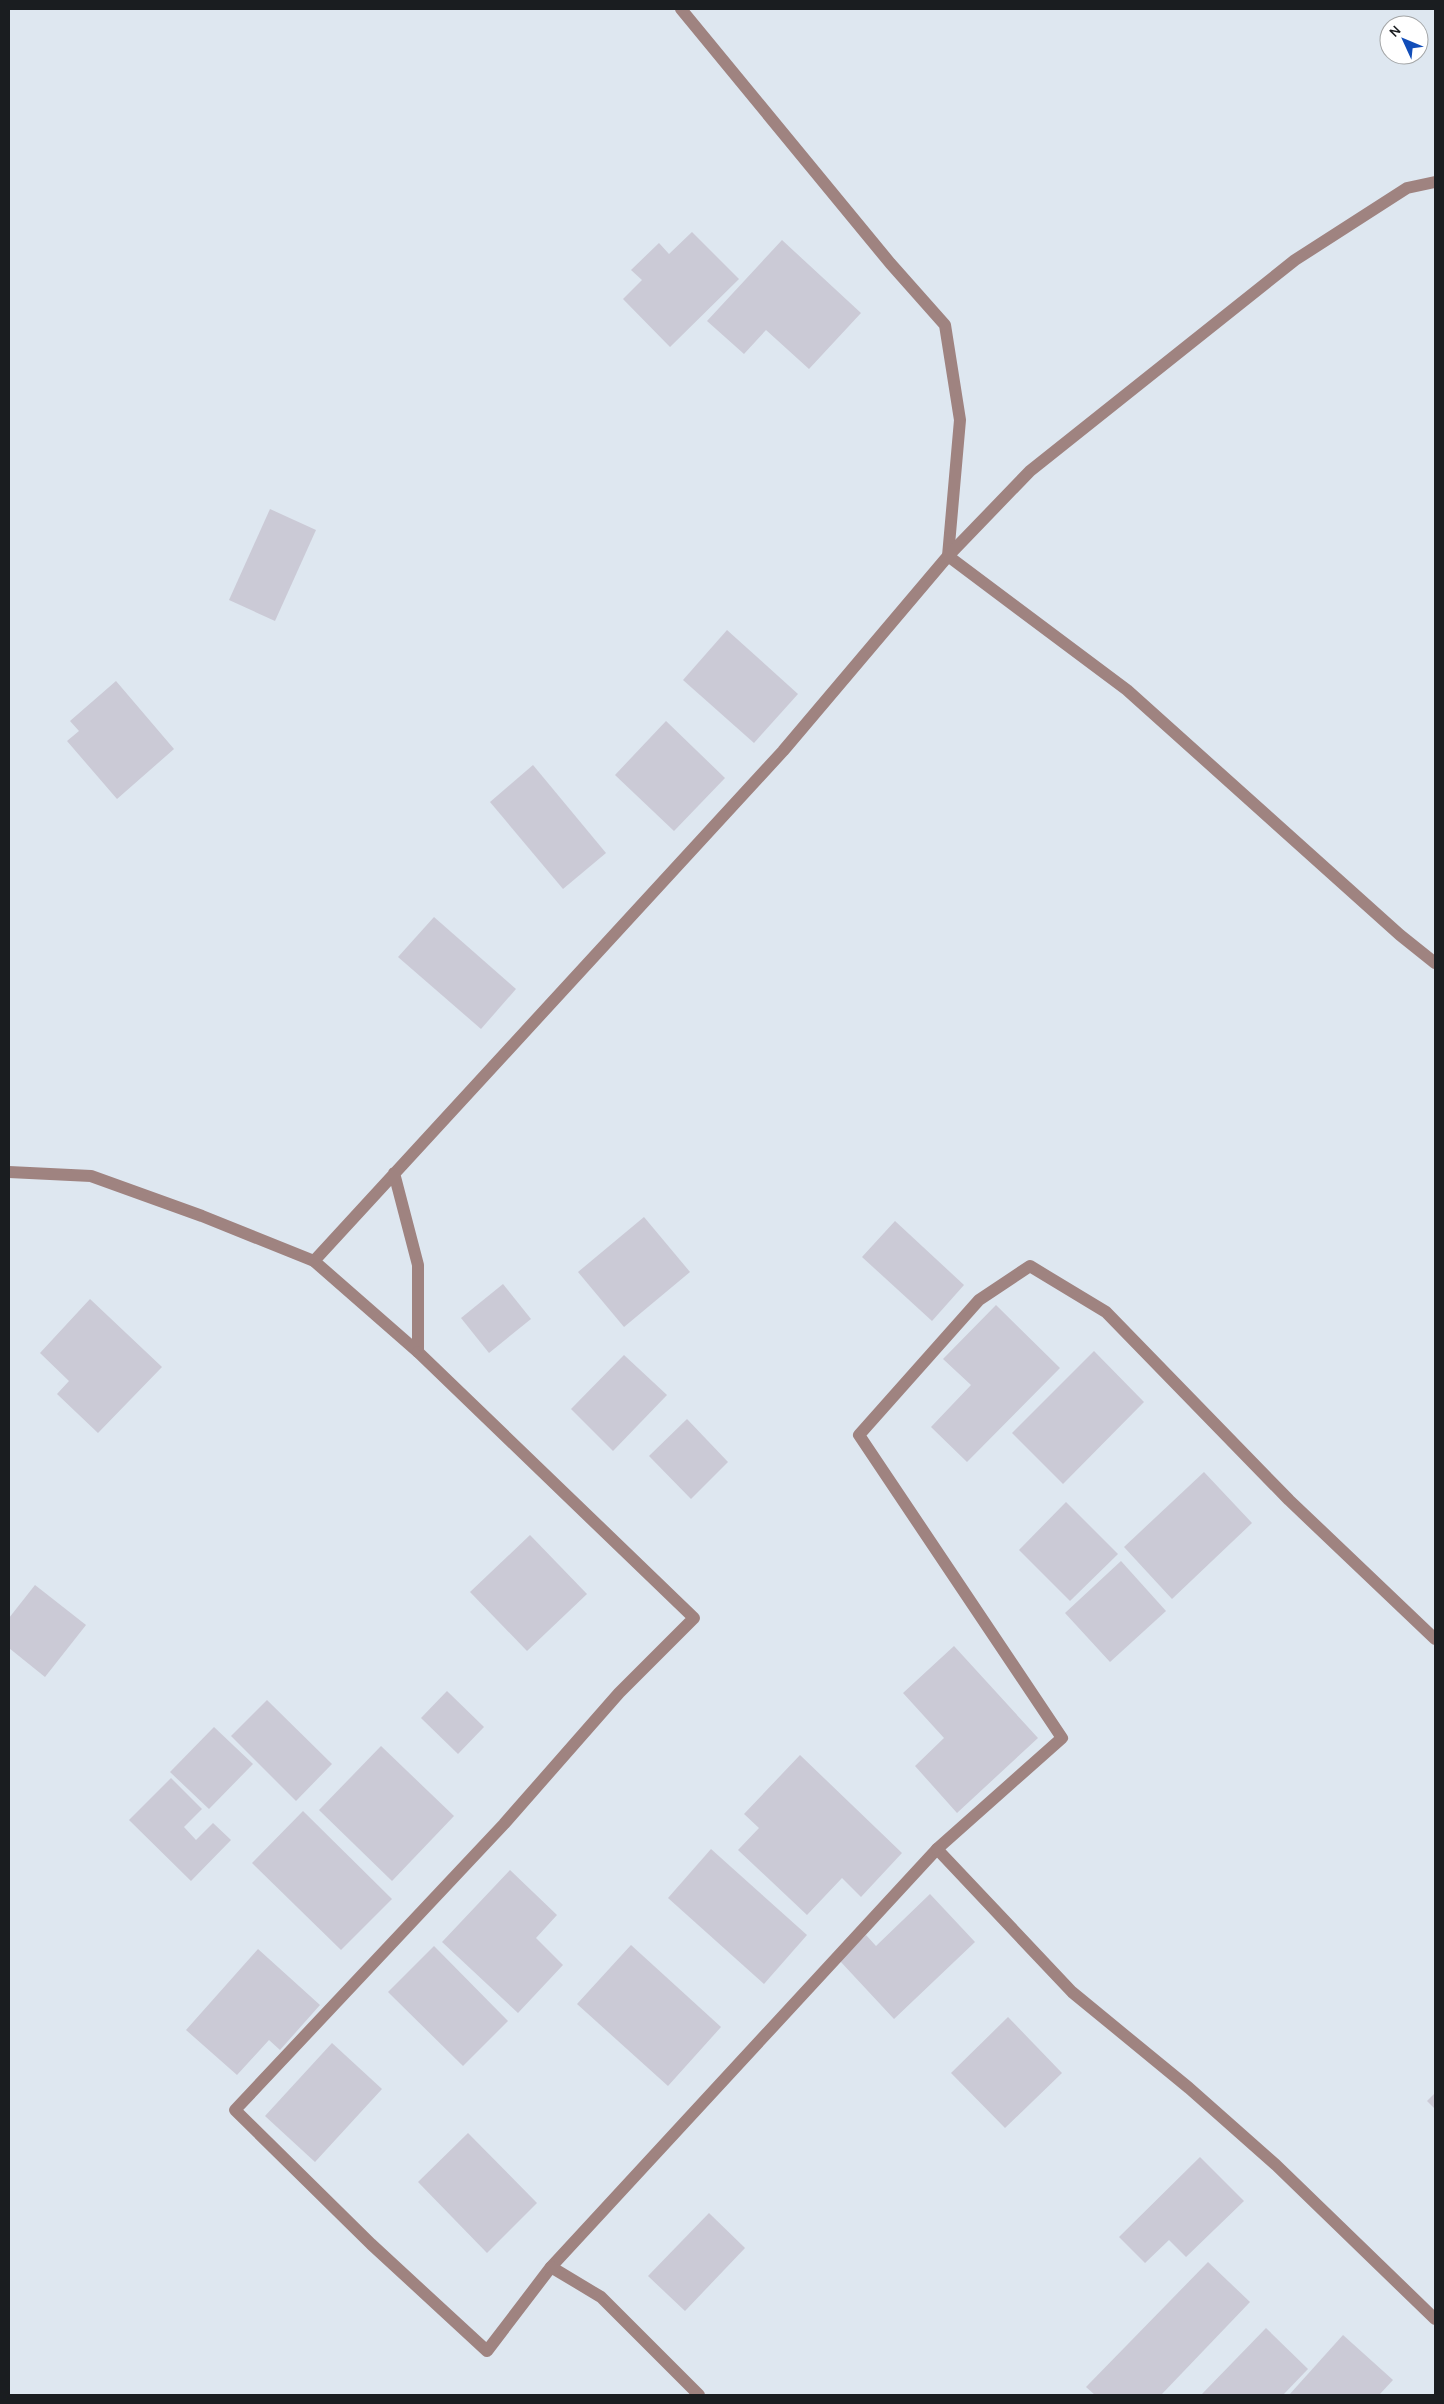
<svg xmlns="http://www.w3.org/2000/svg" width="1444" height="2404" font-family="Karla,sans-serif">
<rect width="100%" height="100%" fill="#dee7f0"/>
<g fill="#cbcad6">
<polygon points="692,232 739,279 670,347 623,299 642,280 631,270 659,243 669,254"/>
<polygon points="782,240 861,313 809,369 766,330 744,354 707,321"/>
<polygon points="270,509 316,530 275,621 229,600"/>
<polygon points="727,630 798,694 754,743 683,680"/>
<polygon points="116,681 174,749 117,799 67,741 79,731 70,721"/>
<polygon points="666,721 725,778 674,831 615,775"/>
<polygon points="533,765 606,853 563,889 490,802"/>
<polygon points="434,917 516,989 481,1029 398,957"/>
<polygon points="644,1217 690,1272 624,1327 578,1272"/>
<polygon points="895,1221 964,1285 932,1321 862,1257"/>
<polygon points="503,1284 531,1319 489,1353 461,1318"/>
<polygon points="90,1299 162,1367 98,1433 57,1394 69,1381 40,1353"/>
<polygon points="996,1305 1060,1368 967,1462 931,1427 971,1385 943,1359"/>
<polygon points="1094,1351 1144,1402 1063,1484 1012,1433"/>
<polygon points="624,1355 667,1395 613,1451 571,1409"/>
<polygon points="687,1419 728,1462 691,1499 649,1456"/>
<polygon points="1204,1472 1252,1523 1172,1599 1124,1547"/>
<polygon points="1066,1502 1118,1554 1070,1601 1019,1550"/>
<polygon points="530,1535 587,1594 527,1651 470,1592"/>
<polygon points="1121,1561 1166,1611 1110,1662 1065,1613"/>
<polygon points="35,1585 86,1625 45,1677 9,1648 9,1618"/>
<polygon points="954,1646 1038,1738 957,1813 915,1766 944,1738 903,1693"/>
<polygon points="447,1691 484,1727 458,1754 421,1718"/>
<polygon points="267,1700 332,1764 296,1801 231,1736"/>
<polygon points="214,1727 253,1764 209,1809 170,1772"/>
<polygon points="381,1746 454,1816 392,1881 319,1810"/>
<polygon points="800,1755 902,1853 861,1897 842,1878 807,1915 738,1850 759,1828 744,1814"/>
<polygon points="171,1778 202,1809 184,1827 196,1840 213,1823 231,1840 191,1881 129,1820"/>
<polygon points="303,1811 392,1899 341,1950 252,1863"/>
<polygon points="711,1849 807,1935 764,1984 668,1898"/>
<polygon points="510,1870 557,1915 536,1938 563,1965 518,2013 442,1942"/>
<polygon points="930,1894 975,1942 894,2019 840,1961 866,1935 876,1946"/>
<polygon points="631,1945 721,2027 668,2086 577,2004"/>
<polygon points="434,1946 508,2021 463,2066 388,1992"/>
<polygon points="258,1949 320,2005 280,2050 269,2040 237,2075 186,2030"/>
<polygon points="1008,2017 1062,2073 1005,2128 951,2073"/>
<polygon points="332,2043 382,2089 315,2162 265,2116"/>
<polygon points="1435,2093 1435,2109 1427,2101"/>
<polygon points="468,2133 537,2203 487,2253 418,2182"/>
<polygon points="1200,2157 1244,2201 1186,2257 1169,2240 1145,2263 1119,2237"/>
<polygon points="709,2213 745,2248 685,2311 648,2276"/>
<polygon points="1208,2262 1250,2302 1161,2395 1095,2395 1086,2387"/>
<polygon points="1266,2328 1308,2369 1283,2395 1201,2395"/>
<polygon points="1343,2335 1393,2380 1379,2395 1289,2395"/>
</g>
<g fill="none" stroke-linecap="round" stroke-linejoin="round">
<g stroke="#9f8380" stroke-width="12">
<polyline points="681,9 890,263 945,325 960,420 948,556 1127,690 1400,935 1435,963"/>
<polyline points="9,1172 91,1176 202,1216 314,1261"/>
<polyline points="394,1173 418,1265 418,1352 314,1261 783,751 948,556 1030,471 1295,260 1407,188 1435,182"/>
<polyline points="418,1352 694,1618 619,1693 504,1824 235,2110 371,2244 487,2351 551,2267 937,1849 1072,1992 1189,2088 1276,2165 1435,2319"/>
<polyline points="937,1849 1062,1738 859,1435 979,1300 1030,1266 1106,1312 1289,1500 1435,1639"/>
<polyline points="551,2267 601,2297 699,2395"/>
</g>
</g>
<rect width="1444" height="2404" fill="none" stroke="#1a1d20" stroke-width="20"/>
<g transform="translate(1404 40) rotate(314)"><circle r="24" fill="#ffffff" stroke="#a3a5a6"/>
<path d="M0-4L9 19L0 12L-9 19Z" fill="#114db8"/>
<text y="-8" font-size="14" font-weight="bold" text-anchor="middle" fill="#1a1d20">N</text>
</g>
</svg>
